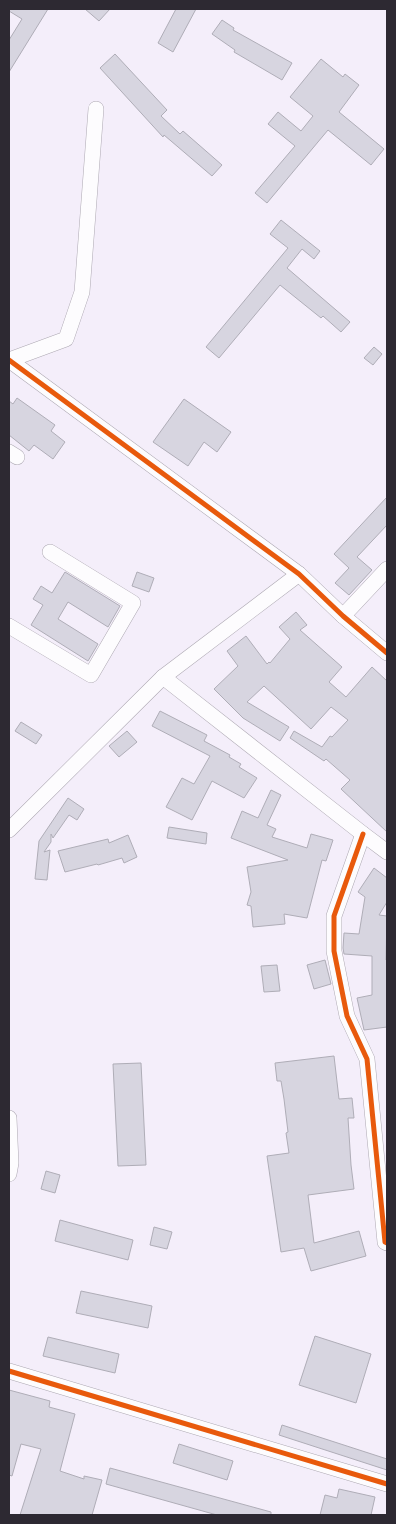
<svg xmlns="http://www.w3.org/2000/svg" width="396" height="1524" font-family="Rubik,sans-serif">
<rect width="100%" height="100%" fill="#f4eefa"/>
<g fill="#d7d5e0" stroke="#afadb7">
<polygon points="9,9 48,9 9,72 9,40 22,19 9,11"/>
<polygon points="85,9 110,9 99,21"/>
<polygon points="176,9 196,9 173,52 158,43"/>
<polygon points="222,20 234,28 233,30 292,63 282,80 234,52 235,50 212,34"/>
<polygon points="115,54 167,110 161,116 180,134 183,131 222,165 212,176 164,135 163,137 100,68"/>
<polygon points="321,59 343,77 345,74 359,85 339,112 384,149 371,165 328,130 267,203 255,193 295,146 268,124 278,112 301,131 313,116 290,97"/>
<polygon points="281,220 320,251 314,259 302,249 287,268 350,322 341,332 323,316 321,318 280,285 219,358 206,347 288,248 270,234"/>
<polygon points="374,347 382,354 373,365 364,358"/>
<polygon points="17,398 55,425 51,431 65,442 53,459 34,445 29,451 9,435 9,401 13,404"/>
<polygon points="184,399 231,432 217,452 204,442 188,466 153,442"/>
<polygon points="387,497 387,525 357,557 372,570 349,595 335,583 349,568 334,554"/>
<polygon points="65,572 120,606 108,627 68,602 58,619 98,644 88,661 31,625 43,605 33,599 41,586 52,593"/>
<polygon points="137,572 154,578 149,592 132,586"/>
<polygon points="296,612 307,625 300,630 342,667 329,682 346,697 372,667 387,681 387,832 341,789 350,780 326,759 324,761 290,738 294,731 322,747 330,736 332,737 348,720 331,707 311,729 264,686 247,702 289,727 280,741 243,718 214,689 238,666 227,651 246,636 267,664 269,662 270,663 290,639 279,627"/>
<polygon points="160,711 207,735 204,741 230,755 229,757 241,764 239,767 257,778 244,798 212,781 192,820 166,807 182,778 194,784 210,756 152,726"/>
<polygon points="21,722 42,735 36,744 15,731"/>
<polygon points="127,731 137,742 119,757 109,746"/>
<polygon points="271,790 281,795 267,825 276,829 272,837 307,848 311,834 333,840 326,861 322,860 307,918 284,914 285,924 253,927 251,906 247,905 251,892 247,867 288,860 231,838 242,811 258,818"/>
<polygon points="68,798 84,809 77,820 69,815 53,838 51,834 51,842 44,852 50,850 47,880 35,879 39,841"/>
<polygon points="169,827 207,833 206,844 167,838"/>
<polygon points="128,835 137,857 124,863 122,858 98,865 97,864 65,872 58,851 108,839 109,843"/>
<polygon points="374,868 387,878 387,902 379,915 387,916 386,960 387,960 387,1027 364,1030 357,998 372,995 372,956 344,954 343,948 344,933 359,934 365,897 358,892"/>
<polygon points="325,960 331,984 314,989 307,965"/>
<polygon points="277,965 280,991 264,992 261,966"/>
<polygon points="334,1056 339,1099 352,1098 354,1118 348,1118 351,1165 354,1189 308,1195 314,1243 359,1231 366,1256 311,1271 304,1248 281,1252 267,1156 289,1153 286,1133 288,1132 284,1099 281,1081 277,1081 275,1063"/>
<polygon points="141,1063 146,1165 118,1166 113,1064"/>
<polygon points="46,1171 60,1175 55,1193 41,1189"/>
<polygon points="60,1220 133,1240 128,1260 55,1241"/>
<polygon points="154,1227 172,1232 167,1249 150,1245"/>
<polygon points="81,1291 152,1306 148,1328 76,1313"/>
<polygon points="315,1336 371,1354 356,1403 299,1385"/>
<polygon points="48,1337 119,1354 115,1373 43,1356"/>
<polygon points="9,1390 50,1401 49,1407 75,1414 60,1471 84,1479 84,1476 102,1480 92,1515 20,1515 41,1449 21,1444 12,1476 9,1475"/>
<polygon points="282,1425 387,1459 387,1470 279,1435"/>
<polygon points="179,1444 233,1461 227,1480 173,1463"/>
<polygon points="110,1468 271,1512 271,1515 217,1515 106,1484"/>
<polygon points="339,1489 375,1497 371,1515 320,1515 325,1495 337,1498"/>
</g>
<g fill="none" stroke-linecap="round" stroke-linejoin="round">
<g stroke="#ada8b2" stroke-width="16">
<g id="street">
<polyline points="9,360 299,574 343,616 387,653"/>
<polyline points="9,360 66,339 82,292 96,109"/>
<polyline points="9,452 17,457"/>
<polyline points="343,616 387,569"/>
<polyline points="9,626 91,675 133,603 50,552"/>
<polyline points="163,677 363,834 387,852"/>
<polyline points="9,830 163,677 299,574"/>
<polyline points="363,834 334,916 334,951 347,1016 367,1059 385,1242 387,1243"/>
<polyline points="9,1118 11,1163 9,1174"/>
<polyline points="9,1371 387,1484"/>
</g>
</g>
<use href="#street" stroke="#fdfcfe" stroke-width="15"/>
<g stroke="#fcfcfc" stroke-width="8">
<g id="cycleway">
<polyline points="9,360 299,574 343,616 387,653"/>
<polyline points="363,834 334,916 334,951 347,1016 367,1059 385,1242 387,1243"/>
<polyline points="9,1371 387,1484"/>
</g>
</g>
<use href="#cycleway" stroke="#e8590c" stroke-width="5"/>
</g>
<rect width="396" height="1524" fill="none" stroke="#2d2932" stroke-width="20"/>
</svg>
